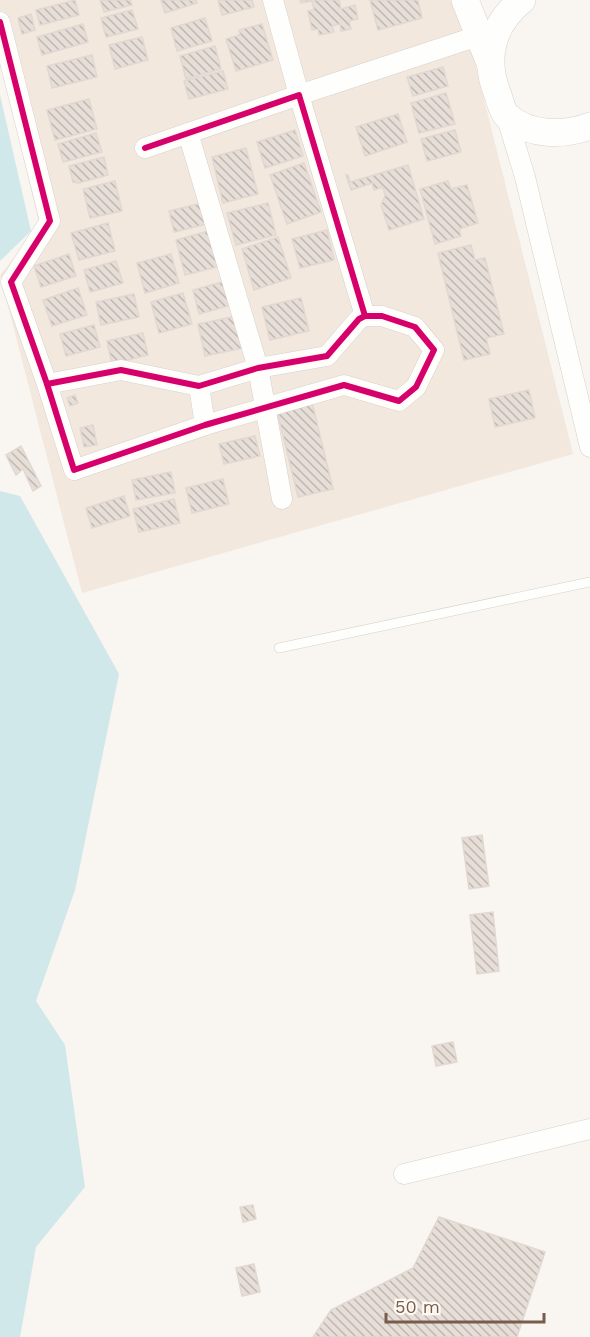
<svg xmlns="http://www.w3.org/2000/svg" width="590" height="1337" font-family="'Work Sans',sans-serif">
<defs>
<pattern id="building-back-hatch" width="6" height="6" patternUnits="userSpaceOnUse" patternTransform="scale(1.5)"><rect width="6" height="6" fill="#e6ded7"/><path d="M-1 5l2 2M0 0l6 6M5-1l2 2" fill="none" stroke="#bfb7b1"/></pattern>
</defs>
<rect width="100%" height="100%" fill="#f9f5f0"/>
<polygon fill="#f2e8de" points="0,0 455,0 474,59 573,454 82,593 0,275 40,227 0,59"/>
<g fill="#d0e8ea">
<polygon points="0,95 31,231 0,261"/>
<polygon points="0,491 20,496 119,674 75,890 36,1001 65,1045 85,1187 36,1247 20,1337 0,1337"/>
</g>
<g fill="url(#building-back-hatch)" stroke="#e2d8d2" stroke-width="1.5">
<polygon points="75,0 79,15 40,25 36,10"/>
<polygon points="100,0 130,0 132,5 104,12"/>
<polygon points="161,0 196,0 197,3 165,13"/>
<polygon points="218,0 252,0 254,7 222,15"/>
<polygon points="300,0 339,0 341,9 355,5 358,19 349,21 351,29 341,31 340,24 332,26 334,32 319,35 318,29 312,30 308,11 314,10 312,1 301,3"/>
<polygon points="370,0 418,0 422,18 378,30"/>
<polygon points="132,10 138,29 106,37 101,18"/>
<polygon points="31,14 35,30 22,34 18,18"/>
<polygon points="205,18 212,41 177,51 171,28"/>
<polygon points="83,24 88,42 42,55 37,37"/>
<polygon points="262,24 273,60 236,71 226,39 240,35 239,30"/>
<polygon points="142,37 148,60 115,69 109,45"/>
<polygon points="215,46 221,69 186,79 180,56"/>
<polygon points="92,55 97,77 52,88 47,66"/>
<polygon points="443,67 448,86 413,96 407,77"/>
<polygon points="223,71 228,89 189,99 184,81"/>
<polygon points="446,93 455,124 419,133 411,103"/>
<polygon points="89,99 97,129 55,140 47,110"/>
<polygon points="398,114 407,142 365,156 356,127"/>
<polygon points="295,130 303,156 265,168 257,142"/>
<polygon points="455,130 461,152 427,161 421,139"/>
<polygon points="96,133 102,152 63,162 58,144"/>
<polygon points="246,148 258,194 223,203 212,157"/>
<polygon points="104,157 108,175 79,183 73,182 69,166"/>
<polygon points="304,163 321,212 287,224 270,175"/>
<polygon points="408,165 424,219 389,230 381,205 385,196 383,187 374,190 372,183 351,190 346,175 348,175 350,182"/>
<polygon points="115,181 122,211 90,218 83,189"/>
<polygon points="448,181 451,189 467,185 478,223 459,229 461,236 435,244 420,189"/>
<polygon points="206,202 211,223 174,232 169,211"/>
<polygon points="268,203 276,235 236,245 227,213"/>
<polygon points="108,223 115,251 79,260 71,233"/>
<polygon points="212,230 221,266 185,275 176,240"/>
<polygon points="327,230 334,260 300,268 292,239"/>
<polygon points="278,237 291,278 254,290 242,249"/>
<polygon points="471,245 475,260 485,258 504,334 486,338 490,354 464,360 438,253"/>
<polygon points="69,254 76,276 41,287 34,266"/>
<polygon points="171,254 179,283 145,293 137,263"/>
<polygon points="116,261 123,283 90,292 84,270"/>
<polygon points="226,281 232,305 199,314 193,290"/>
<polygon points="78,288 87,315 52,326 43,300"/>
<polygon points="183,293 192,324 159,333 151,302"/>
<polygon points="134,294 139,317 101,325 96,302"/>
<polygon points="301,298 309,331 270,340 262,307"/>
<polygon points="237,316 243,348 205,356 198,324"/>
<polygon points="94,325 100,347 66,356 60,334"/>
<polygon points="143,333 148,355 112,364 107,341"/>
<polygon points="529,390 535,418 495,427 489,399"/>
<polygon points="75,395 78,403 70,406 67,398"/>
<polygon points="312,402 333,489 298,497 277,411"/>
<polygon points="93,425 97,445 84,447 80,428"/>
<polygon points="255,436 260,456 224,464 219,444"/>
<polygon points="21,446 41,486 33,491 23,469 16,475 6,455"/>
<polygon points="171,472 175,493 136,500 132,480"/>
<polygon points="223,479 229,504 192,513 186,488"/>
<polygon points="124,496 130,516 92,528 86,508"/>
<polygon points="174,499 180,523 139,532 133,509"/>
<polygon points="482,835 489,886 469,889 462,838"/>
<polygon points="493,912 499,971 477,974 470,915"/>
<polygon points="453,1042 457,1062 436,1066 432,1046"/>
<polygon points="253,1205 256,1219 243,1222 240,1207"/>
<polygon points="439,1217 545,1252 517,1337 313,1337 331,1310 413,1268"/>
<polygon points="254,1264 260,1292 242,1296 236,1268"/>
</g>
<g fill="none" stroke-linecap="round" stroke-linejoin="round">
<g stroke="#d7d1cb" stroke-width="10">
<polyline id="service" points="279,648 590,582"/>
</g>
<g stroke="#d7d1cb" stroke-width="21">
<g id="minor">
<polyline points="273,0 299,95 478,36"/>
<polyline points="0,22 50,221 11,282 47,384"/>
<polyline points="506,115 525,177 590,447"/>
<polyline points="188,133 258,368 282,499"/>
<polyline points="145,148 299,95 365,316"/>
<polygon points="365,316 382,316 415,327 434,350 416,387 399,401 344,385 205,425 74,470 47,384 121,370 199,386 258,368 327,356 359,319"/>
<polyline points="199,386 205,425"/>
<polyline points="404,1174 590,1129"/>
</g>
</g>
<g stroke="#d9d2cb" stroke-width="28">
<g id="secondary">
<polyline points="465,0 490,63"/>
<path d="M522,0C492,24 483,59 498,95C500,101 502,111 507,116C529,136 564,136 590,126"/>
</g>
</g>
<use href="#service" stroke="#fefefd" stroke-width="9"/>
<use href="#minor" stroke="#fefefd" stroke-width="20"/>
<use href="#secondary" stroke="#fefefd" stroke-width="27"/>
<g stroke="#fffaf3" stroke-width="10">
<g id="cycleway">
<polyline points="0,22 50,221 11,282 47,384"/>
<polyline points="145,148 299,95 365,316"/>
<polygon points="365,316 382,316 415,327 434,350 416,387 399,401 344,385 205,425 74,470 47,384 121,370 199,386 258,368 327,356 359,319"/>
</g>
</g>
<use href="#cycleway" stroke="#d6006c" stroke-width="6"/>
</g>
<path d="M386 1313v9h158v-9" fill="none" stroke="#7a5c4d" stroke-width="3"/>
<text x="395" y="1313" font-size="18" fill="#7a5c4d" stroke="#fffaf3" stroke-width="4.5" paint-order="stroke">50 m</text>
</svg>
